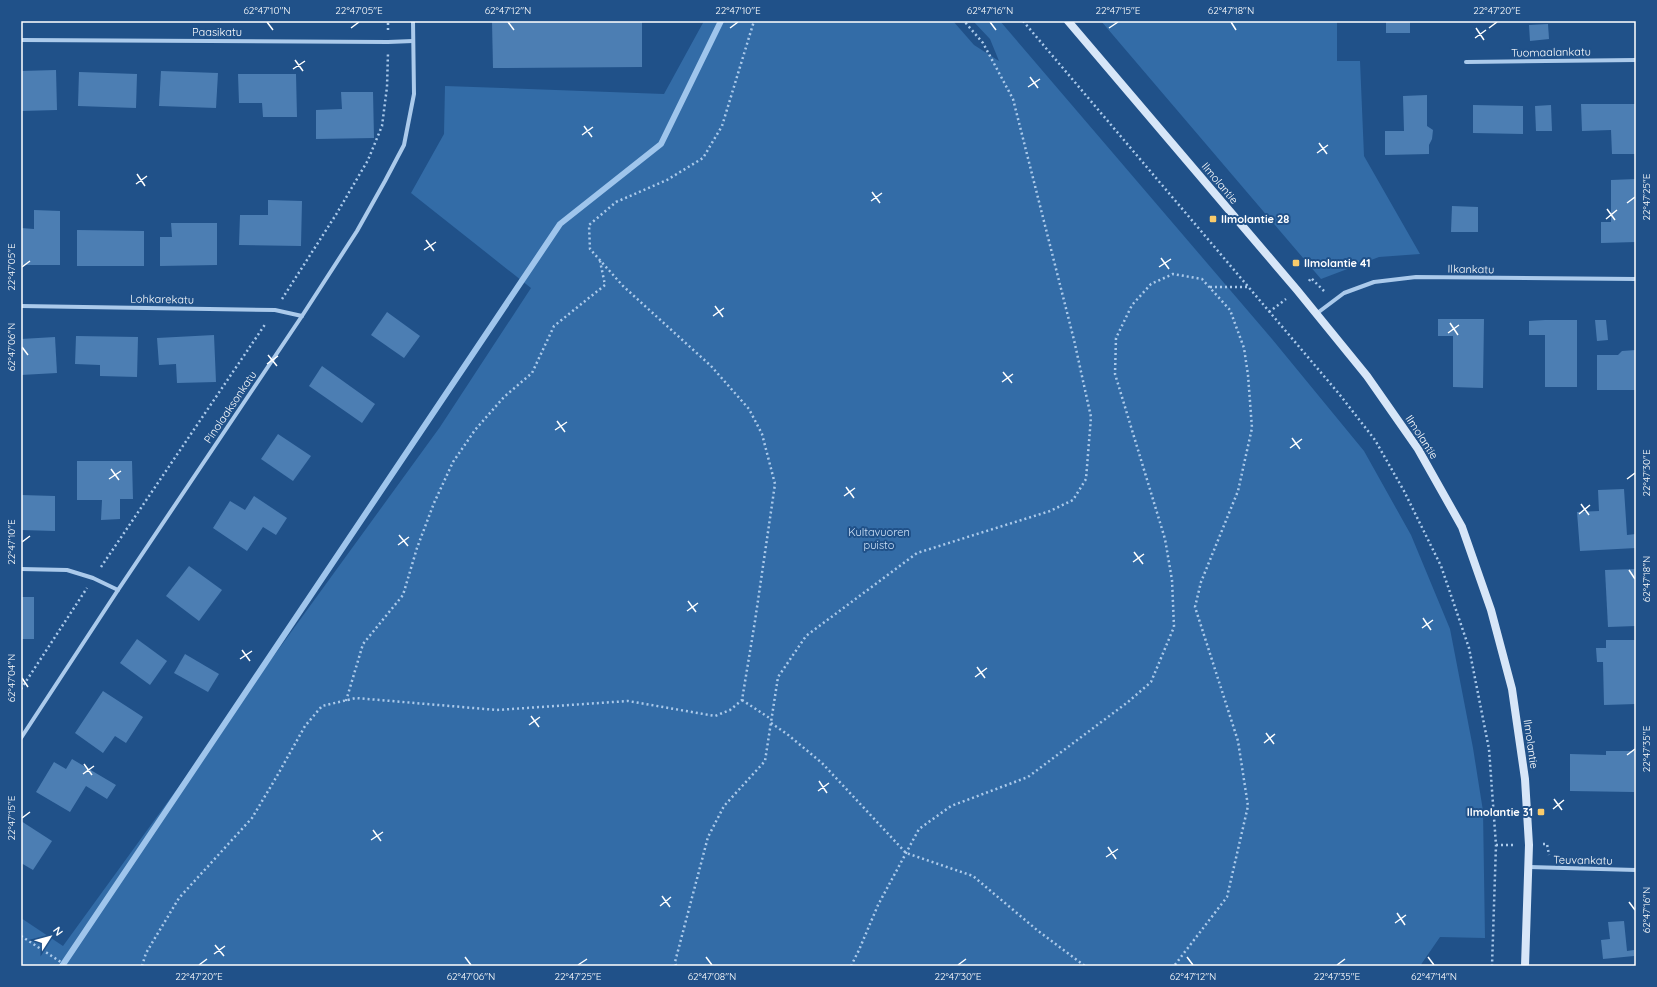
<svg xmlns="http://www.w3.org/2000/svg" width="1657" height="987" font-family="Quicksand,sans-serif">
<rect width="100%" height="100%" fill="#205189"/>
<g fill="#336ca7">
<polygon points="704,21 953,21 974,45 999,61 990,39 973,21 1000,21 1272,339 1364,451 1411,535 1450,629 1473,748 1483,811 1485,938 1440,937 1420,966 21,966 21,918 63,946 440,427 531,288 411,193 444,134 445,86 664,94"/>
<polygon points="1101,21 1337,21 1337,61 1360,61 1364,156 1420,254 1379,257 1321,279"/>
</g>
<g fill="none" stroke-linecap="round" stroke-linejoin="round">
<polyline stroke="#9fc5ec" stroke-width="6" points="62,966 560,224 661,144 721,21"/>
</g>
<g fill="#4c7eb3">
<polygon points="492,21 642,21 642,67 493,68"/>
<rect x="1386" y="21" width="24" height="12"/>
<polygon points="1548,24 1549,39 1530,41 1529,25"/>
<polygon points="56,70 57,110 21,111 21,71"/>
<polygon points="161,71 218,73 216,108 159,106"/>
<polygon points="79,72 137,74 136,108 78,106"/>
<polygon points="238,74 296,74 297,117 263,117 262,103 239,103"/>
<polygon points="341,92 373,92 374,138 316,139 316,110 342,109"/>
<polygon points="1427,95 1427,126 1433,130 1432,139 1429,145 1429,154 1385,155 1385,131 1404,131 1403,96"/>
<polygon points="1581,104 1636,104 1636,154 1612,154 1611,130 1582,131"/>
<polygon points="1473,105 1523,106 1523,134 1473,133"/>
<polygon points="1551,105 1552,131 1536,131 1535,106"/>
<polygon points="1636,179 1636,242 1601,243 1601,222 1611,222 1611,180"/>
<polygon points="268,200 302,201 301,246 239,245 240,215 268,215"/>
<polygon points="1452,206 1478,207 1478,232 1451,232"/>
<polygon points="34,210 60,211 60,265 21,265 21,228 34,229"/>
<polygon points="171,223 217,223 217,265 160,266 160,237 172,237"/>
<polygon points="77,230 144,231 144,266 77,266"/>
<polygon points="387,312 420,336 404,358 371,335"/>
<polygon points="1438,319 1484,319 1483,388 1453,387 1453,336 1438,336"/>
<polygon points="1545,320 1577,320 1577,387 1545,387 1545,335 1529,335 1529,321"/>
<polygon points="1595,320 1606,320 1608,340 1597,341"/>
<polygon points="214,335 216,382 177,383 176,364 159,365 157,338"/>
<polygon points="76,336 138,337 137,377 100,376 100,365 75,364"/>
<polygon points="55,337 57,373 21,375 21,339"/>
<polygon points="1636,350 1636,390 1597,390 1597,355 1618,355 1622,351"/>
<polygon points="322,366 375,404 362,423 309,386"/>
<polygon points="278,434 311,456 293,481 261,459"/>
<polygon points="77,461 132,461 133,499 120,499 120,519 101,520 102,500 77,500"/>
<polygon points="1624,489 1627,535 1636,534 1636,548 1580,551 1577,512 1599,511 1598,490"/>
<polygon points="21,495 55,496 55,531 21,530"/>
<polygon points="254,496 287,518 276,535 263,527 247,551 213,528 230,501 245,510"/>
<polygon points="189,566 222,590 199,621 166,596"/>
<polygon points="1636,569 1636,626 1608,627 1605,570"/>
<rect x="21" y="597" width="13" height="42"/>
<polygon points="137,639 167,661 150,685 120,663"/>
<polygon points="1606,640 1636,640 1636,704 1604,705 1603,662 1597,662 1596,648 1606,648"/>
<polygon points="185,654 219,674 208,692 174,673"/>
<polygon points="103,691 143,717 126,743 115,736 103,753 75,733"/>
<polygon points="1606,751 1635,751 1634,792 1570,791 1570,754 1606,755"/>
<polygon points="72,759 116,785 107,799 86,786 70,812 36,792 54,762 66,769"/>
<polygon points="21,821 52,841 33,870 21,863"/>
<polygon points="1624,921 1627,951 1634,950 1634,956 1603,959 1601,940 1610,939 1608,922"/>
</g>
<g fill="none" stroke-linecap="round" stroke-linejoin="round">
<g stroke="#abcaeb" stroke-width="2.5" stroke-dasharray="2 3" stroke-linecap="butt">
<polyline points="1023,21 1340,395 1375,440 1404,491 1441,566 1469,648 1489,749 1496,845 1492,966"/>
<polyline points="388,30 388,21"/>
<polyline points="1309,281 1311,278 1325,292"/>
<polyline points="1210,287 1248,287"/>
<polyline points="282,299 337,213 368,160 382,126 387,87 388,53"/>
<polyline points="1269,312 1286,299"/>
<polyline points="101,567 266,323"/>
<polyline points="21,689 87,588"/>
<polyline points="742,700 771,719"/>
<polyline points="346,701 363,644 403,595 417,548 434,503 453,462 475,430 504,397 532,373 554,326 605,285 600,261"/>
<polyline points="771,723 787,734 822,763 906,853 973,876 1037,930 1085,966"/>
<polyline points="1543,844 1547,844 1549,855"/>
<polyline points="1496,845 1516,845"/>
<polyline points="21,936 67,966"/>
<polyline points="142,966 146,953 179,898 252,818 277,776 305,726 322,706 356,698 497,710 628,701 715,716 730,710 742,700 755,621 775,484 762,434 749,409 711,366 623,286 590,249 589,225 616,202 667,180 703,158 722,126 754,21"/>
<polyline points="676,966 675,962 708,837 724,806 765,761 778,677 806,636 917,553 1050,511 1073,500 1086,479 1091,417 1074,340 1013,99 983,43 964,21"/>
<polyline points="851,966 859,950 878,905 919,829 951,806 1028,777 1128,702 1151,682 1174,627 1172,580 1165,539 1115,374 1116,338 1132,305 1151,284 1173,274 1202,279 1230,310 1244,348 1248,375 1252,428 1238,491 1201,582 1195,607 1238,741 1248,806 1227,897 1174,966"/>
</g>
<g stroke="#abcaeb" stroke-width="4">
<polyline points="21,40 388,42 413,41"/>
<polyline points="1466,62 1636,60"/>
<polyline points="21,306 275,310 302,316"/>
<polyline points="1316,314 1344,293 1374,282 1416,277 1636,279"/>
<polyline points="21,569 67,570 93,578 118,590"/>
<polyline points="21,738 118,590 302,316 357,231 385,181 404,145 414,94 413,21"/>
<polyline points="1529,867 1636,870"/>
</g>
<polyline stroke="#d7e6f8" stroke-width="8" points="1068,21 1297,290 1367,376 1418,449 1462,527 1491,610 1512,689 1525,779 1529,845 1525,966"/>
</g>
<path fill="none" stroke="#fff" stroke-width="1.5" d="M267,22L273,30M508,22L514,30M990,22L996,30M1231,22L1236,30M351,28L359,22M730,28L738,22M1109,28L1118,22M1476,28L1484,40M1489,28L1497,22M1475,38L1486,30M295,60L303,71M293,69L305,61M1030,77L1038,88M1028,87L1040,79M584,126L592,137M582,135L593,127M1319,143L1327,154M1317,153L1328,145M137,174L145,186M136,184L147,176M872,192L880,203M871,201L882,193M1627,203L1635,197M1607,209L1615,220M1606,219L1617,210M426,240L434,251M424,250L436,242M1161,258L1169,269M22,267L30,261M1159,267L1171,259M715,306L723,317M713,316L724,308M1450,323L1458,335M1448,333L1459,325M22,347L28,355M268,355L277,366M267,364L278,356M1003,372L1012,383M1002,382L1013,374M557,421L565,432M555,430L567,422M1292,438L1300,449M1290,448L1302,439M111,469L119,480M109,479L121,471M1627,479L1635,473M846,487L854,498M844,496L855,488M1581,504L1589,515M1579,514L1590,505M399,535L408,546M22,542L30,536M398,545L409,537M1134,552L1143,564M1133,562L1144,554M1629,570L1635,579M688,601L696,612M687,611L698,603M1423,618L1431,630M1422,628L1433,620M242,650L250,661M240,659L252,651M977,667L985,678M975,677L987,668M22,678L28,687M531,716L539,727M529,725L540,717M1266,733L1274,744M1264,743L1275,734M1627,755L1635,749M84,764L92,775M83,774L94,766M819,781L827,793M818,791L829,783M1554,799L1562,810M1553,809L1564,800M22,818L30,812M373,830L381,841M371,840L383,832M1108,847L1116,859M1106,857L1118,849M662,896L670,907M1629,902L1635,910M660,906L671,897M1397,913L1405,925M1395,923L1406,915M215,945L224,956M214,954L225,946M465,957L471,965M706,957L712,965M1187,957L1193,965M1428,957L1434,965M199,965L207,959M578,965L587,959M958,965L966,959M1337,965L1345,959"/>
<g fill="#f9cb6b" stroke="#205189" stroke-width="1.5">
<rect x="1209" y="215" width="8" height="8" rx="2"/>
<rect x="1292" y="259" width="8" height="8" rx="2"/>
<rect x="1537" y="808" width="8" height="8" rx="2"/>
</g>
<g text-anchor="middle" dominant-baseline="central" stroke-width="4" stroke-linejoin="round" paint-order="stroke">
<g font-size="11" fill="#fff" stroke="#205189">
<text x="217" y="32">Paasikatu</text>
<text transform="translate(1551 52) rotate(-1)">Tuomaalankatu</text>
<text transform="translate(1220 183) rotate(50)">Ilmolantie</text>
<text transform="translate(1471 269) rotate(1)">Ilkankatu</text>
<text transform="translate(162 299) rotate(1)">Lohkarekatu</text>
<text transform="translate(230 407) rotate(-56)">Pinolaaksonkatu</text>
<text transform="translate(1422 437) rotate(57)">Ilmolantie</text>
<text transform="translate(1531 744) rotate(82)">Ilmolantie</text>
<text transform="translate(1583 860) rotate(1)">Teuvankatu</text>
</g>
<g font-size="11" font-weight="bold" fill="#fff" stroke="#205189" text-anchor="start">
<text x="1221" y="219">Ilmolantie 28</text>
<text x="1304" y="263">Ilmolantie 41</text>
<text x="1533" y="812" text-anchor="end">Ilmolantie 31</text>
</g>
<g font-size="11" fill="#d0e3f8" stroke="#205189">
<text x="879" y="532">Kultavuoren<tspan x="879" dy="13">puisto</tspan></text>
</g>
</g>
<rect width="1657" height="987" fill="none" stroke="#205189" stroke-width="44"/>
<g transform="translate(50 937) rotate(54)" stroke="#205189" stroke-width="3" paint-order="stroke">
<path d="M0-3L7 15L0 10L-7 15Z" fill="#ffffff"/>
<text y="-6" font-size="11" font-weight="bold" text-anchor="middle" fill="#ffffff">N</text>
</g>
<rect x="22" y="22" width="1613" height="943" fill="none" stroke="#fff" stroke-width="1.5"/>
<g font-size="10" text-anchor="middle" fill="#fff">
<text x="267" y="14">62°47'10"N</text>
<text x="359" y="14">22°47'05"E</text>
<text x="508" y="14">62°47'12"N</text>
<text x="738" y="14">22°47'10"E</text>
<text x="990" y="14">62°47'16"N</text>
<text x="1118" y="14">22°47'15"E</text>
<text x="1231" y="14">62°47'18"N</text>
<text x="1497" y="14">22°47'20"E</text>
<text transform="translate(1646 197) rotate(-90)" y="4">22°47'25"E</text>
<text transform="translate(11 267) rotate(-90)" y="4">22°47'05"E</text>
<text transform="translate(11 347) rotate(-90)" y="4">62°47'06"N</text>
<text transform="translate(1646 473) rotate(-90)" y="4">22°47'30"E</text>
<text transform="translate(11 542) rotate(-90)" y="4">22°47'10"E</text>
<text transform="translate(1646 579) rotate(-90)" y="4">62°47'18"N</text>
<text transform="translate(11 678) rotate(-90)" y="4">62°47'04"N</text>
<text transform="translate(1646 749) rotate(-90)" y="4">22°47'35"E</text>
<text transform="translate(11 818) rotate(-90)" y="4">22°47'15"E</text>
<text transform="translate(1646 910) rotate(-90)" y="4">62°47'16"N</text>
<text x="199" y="980">22°47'20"E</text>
<text x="471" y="980">62°47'06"N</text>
<text x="578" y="980">22°47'25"E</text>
<text x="712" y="980">62°47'08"N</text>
<text x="958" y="980">22°47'30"E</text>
<text x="1193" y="980">62°47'12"N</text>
<text x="1337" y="980">22°47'35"E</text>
<text x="1434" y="980">62°47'14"N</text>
</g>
</svg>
